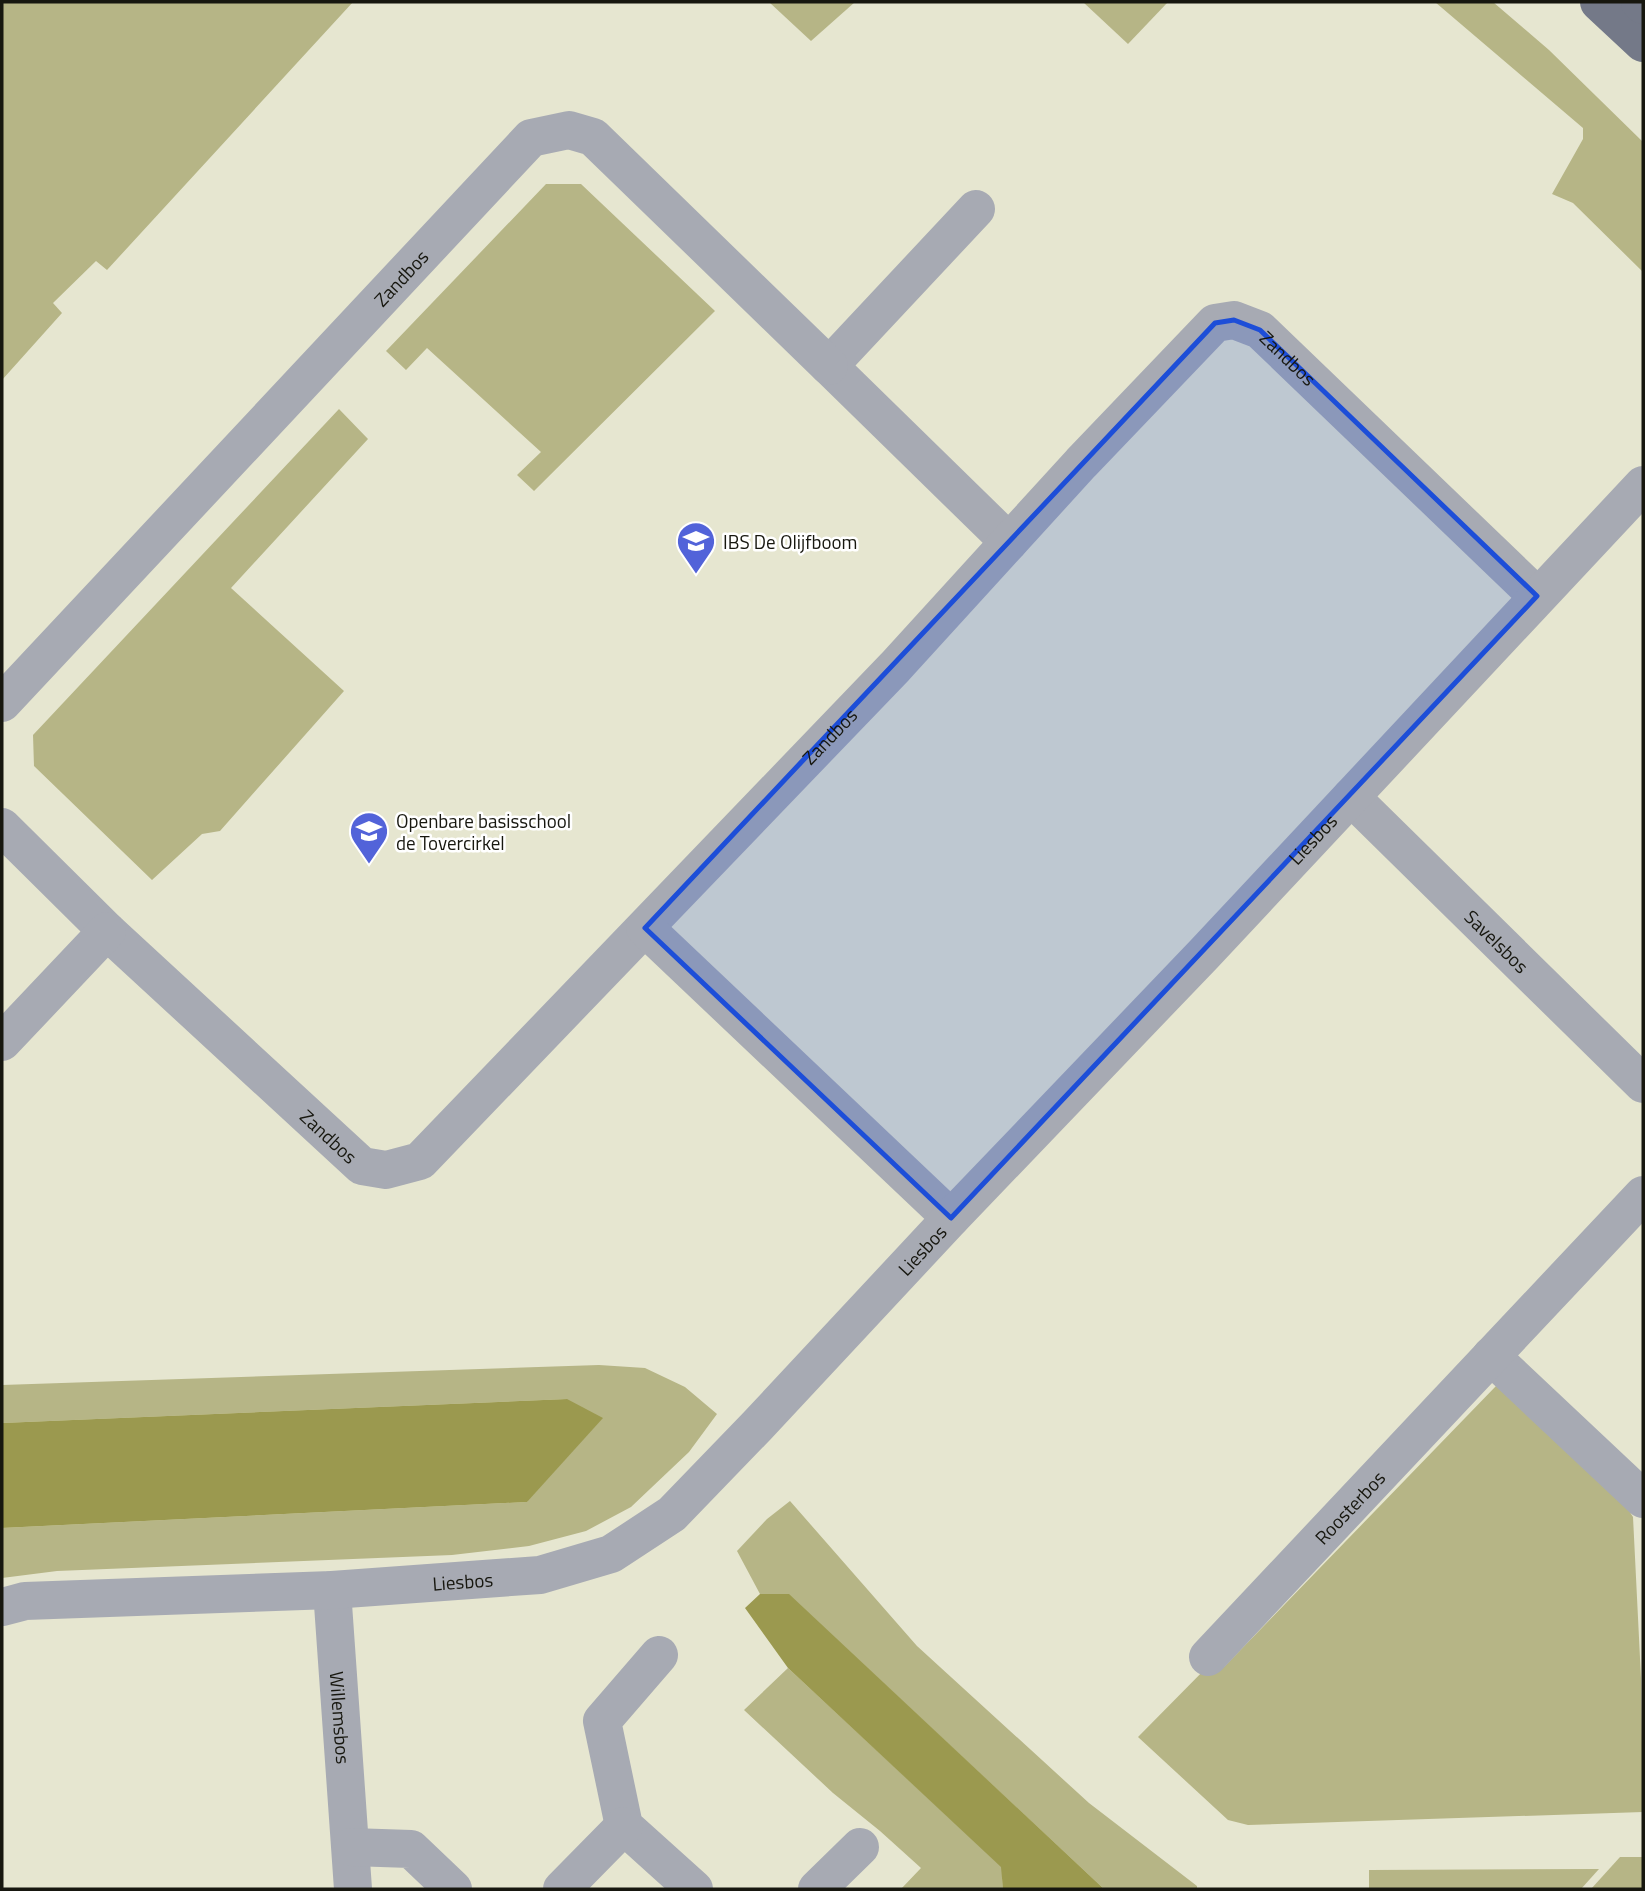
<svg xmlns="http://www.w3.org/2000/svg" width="1645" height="1891" font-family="'Titillium Web',sans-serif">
<rect width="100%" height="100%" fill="#e6e6d0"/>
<g fill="#b6b586">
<polygon points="2,2 353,2 107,270 96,261 53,303 62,313 2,380"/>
<polygon points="769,2 855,2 811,41"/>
<polygon points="1083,2 1168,2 1128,44"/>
<polygon points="1435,2 1493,2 1549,50 1643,142 1643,272 1573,203 1552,194 1583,139 1583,128"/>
<polygon points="546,184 581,184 715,311 534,491 517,475 541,452 427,348 406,370 386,351"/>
<polygon points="339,409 368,439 231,588 344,691 220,831 202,834 152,880 34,766 33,735"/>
<polygon points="599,1365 645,1368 685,1387 717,1414 689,1452 631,1507 586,1531 529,1546 452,1555 57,1571 2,1578 2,1528 527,1502 567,1399 2,1423 2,1385"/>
<polygon points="1496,1386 1618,1493 1633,1517 1641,1678 1643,1812 1248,1825 1228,1820 1138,1737 1214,1660 1224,1667"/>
<polygon points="790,1501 917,1646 1089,1803 1197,1886 1197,1889 1104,1889 789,1595 760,1594 737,1551 767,1519"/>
<polygon points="788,1668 1002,1867 1003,1889 901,1889 921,1868 880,1831 833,1793 744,1710"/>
<polygon points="1620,1857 1643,1857 1643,1889 1591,1889"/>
<polygon points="1599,1869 1581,1889 1369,1889 1369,1870"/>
</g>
<g fill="#9b994f">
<polygon points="567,1399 603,1418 527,1502 2,1528 2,1423"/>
<polygon points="760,1594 789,1594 1104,1889 1003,1889 1001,1867 788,1668 745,1608"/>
</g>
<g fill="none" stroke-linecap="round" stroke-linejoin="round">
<g stroke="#a7aab3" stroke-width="38">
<polyline points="976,209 829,366 1009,542"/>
<path id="s1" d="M2,703L531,138L569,130L593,137L829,366"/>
<path id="s2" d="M1351,797L1643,1084"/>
<path id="s3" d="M2,827L107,931L362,1166L386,1170L420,1161L895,667L1081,463L1215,323L1234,320L1260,330L1537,596"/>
<polyline points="645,928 951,1218"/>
<polyline points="2,1042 107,931"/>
<polyline points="1491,1356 1643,1499"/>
<path id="s4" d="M332,1590L353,1889"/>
<path id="s5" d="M2,1607L25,1601L332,1590L540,1575L611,1554L672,1514L757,1426L951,1218L1204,954L1643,485"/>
<polyline points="659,1655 602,1721 624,1826 694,1889"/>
<path id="s6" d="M1208,1657L1643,1195"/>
<polyline points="351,1847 411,1849 453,1889"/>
<polyline points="562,1889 624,1826"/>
<polyline points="817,1889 860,1847"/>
</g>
<g stroke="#747988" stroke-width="38">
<polyline points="1599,2 1643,43"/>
<polyline points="1640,2 1643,5"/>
</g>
</g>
<path fill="#1d4ed8" fill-opacity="0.2" stroke="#1d4ed8" stroke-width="5" stroke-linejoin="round" d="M1234,320L1260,330L1537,596L951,1218L645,928L1215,323Z"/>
<defs>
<g id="school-pin" transform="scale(2.0125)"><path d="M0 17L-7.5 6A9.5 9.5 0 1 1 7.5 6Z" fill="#5263d9" stroke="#fff"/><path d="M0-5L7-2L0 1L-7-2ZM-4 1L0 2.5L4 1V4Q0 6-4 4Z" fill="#fff"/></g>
</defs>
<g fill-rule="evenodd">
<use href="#school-pin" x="696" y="541"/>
<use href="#school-pin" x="369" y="831"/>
</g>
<g text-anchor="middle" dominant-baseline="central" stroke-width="5" stroke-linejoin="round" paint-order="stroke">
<g font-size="19" fill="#17170f" stroke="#fff">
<text stroke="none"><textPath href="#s1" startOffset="583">Zandbos</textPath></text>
<text stroke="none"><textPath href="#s3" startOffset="1796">Zandbos</textPath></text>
<text stroke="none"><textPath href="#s3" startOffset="1144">Zandbos</textPath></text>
<text stroke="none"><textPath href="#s5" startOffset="1617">Liesbos</textPath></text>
<text stroke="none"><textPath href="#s2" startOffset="205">Savelsbos</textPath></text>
<text stroke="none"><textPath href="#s3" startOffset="450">Zandbos</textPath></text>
<text stroke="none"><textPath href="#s5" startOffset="1050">Liesbos</textPath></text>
<text stroke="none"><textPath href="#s6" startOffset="206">Roosterbos</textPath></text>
<text stroke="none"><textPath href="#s5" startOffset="462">Liesbos</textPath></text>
<text stroke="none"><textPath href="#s4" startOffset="128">Willemsbos</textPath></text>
</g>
<g font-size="19" fill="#17170f" stroke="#fff" text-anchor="start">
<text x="723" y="541">IBS De Olijfboom</text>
<text x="396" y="820">Openbare basisschool<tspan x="396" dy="22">de Tovercirkel</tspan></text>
</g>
</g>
<rect width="1645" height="1891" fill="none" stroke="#17170f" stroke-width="7"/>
</svg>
